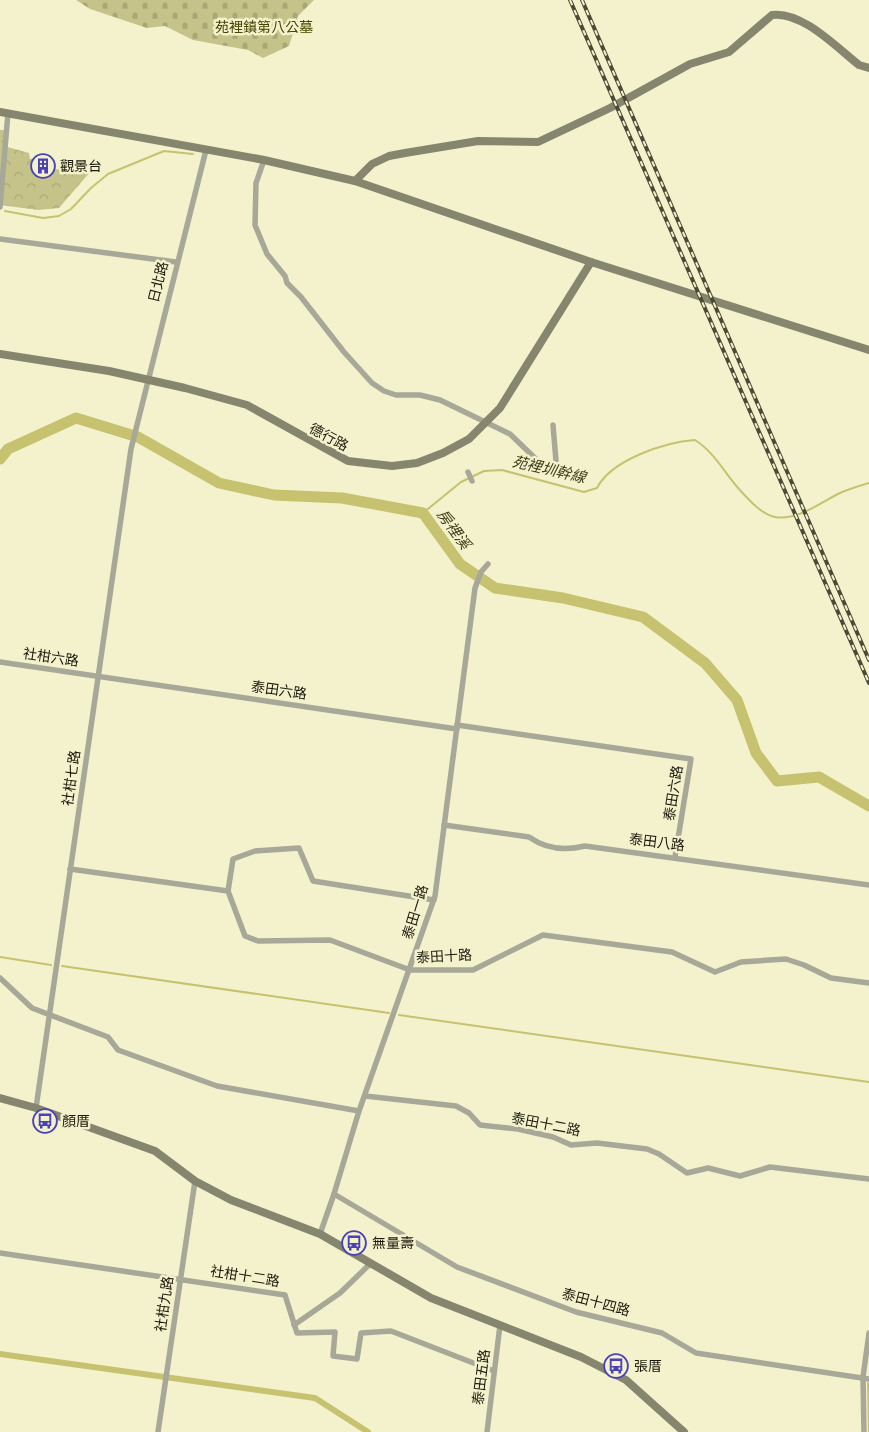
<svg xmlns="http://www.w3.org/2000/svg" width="869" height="1432" font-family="'IBM Plex Sans','Noto Sans TC',sans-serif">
<defs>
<pattern id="forest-crowns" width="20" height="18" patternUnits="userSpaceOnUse" patternTransform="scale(1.25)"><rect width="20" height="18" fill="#c6c38a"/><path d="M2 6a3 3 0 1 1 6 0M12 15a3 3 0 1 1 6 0" fill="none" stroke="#aaa776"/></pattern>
<pattern id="cemetery-stones" width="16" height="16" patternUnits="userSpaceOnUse" patternTransform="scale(1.25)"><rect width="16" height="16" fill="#c6c38a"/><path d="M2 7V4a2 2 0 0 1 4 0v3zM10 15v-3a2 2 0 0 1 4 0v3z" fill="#aaa776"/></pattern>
</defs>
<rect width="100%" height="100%" fill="#f3f2cc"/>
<polygon fill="url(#forest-crowns)" points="0,130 6,130 4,146 29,153 30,159 49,156 51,170 69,168 91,171 59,208 38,210 0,205"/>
<polygon fill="url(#cemetery-stones)" points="76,0 314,0 298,16 289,46 263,58 248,50 193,40 165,26 147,28 90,9"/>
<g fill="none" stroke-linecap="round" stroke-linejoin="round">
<g stroke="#c6c26f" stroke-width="2">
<polyline points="5,211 43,218 59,216 71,209 91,188 108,174 164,151 193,154"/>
<path d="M423,513L461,482L484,471L502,470L584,492L597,488C611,460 665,442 695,440C714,452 724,472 739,489C747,498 762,515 775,517C798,521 821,502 840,493C849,489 859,486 869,483"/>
<polyline points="0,957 51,965"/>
<polyline points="62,966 389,1013"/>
<polyline points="399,1015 869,1082"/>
<polyline points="868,1383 869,1432"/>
</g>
<polyline stroke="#c6c26f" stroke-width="6" points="0,1354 315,1398 368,1432"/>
<polyline stroke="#c6c26f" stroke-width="11" points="0,459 8,449 76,418 138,437 219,483 274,495 342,498 423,513 460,564 495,588 563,598 643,617 705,663 737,700 756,753 777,781 819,777 869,806"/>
<g stroke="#a8a898" stroke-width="5.5">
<polyline points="264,160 256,183 255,225 267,254 285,276 287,283 301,297 344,352 372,383 384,391 396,395 420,395 440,400 510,434 537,460 553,469 556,461 553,425"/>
<polyline points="0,207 8,113"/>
<polyline points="0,239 176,262"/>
<polyline points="468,472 472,481"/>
<polyline points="0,662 457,729"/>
<polyline points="457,725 691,759 675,857"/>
<path d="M444,825L529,837C546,849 565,851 585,846L869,885"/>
<polyline points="70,869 228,891 245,936 258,941 330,940 410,970 473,970 543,935 672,952 715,972 741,962 786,959 804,965 831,978 869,983"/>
<polyline points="228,891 233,859 255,851 299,848 313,881 434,900"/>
<polyline points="0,978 32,1008 108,1037 118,1050 217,1086 359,1111"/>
<polyline points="365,1096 456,1106 469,1113 480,1125 518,1129 553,1137 571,1145 597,1143 647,1149 659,1154 687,1173 708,1168 740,1176 770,1167 869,1179"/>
<polyline points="36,1108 131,449 206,150"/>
<polyline points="334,1194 457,1267 576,1312 662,1333 696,1353 869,1379"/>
<polyline points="320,1234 334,1194 359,1111 435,896 475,588 481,572 488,564"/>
<polyline points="0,1253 285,1295 297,1333 335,1332 333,1356 357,1359 361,1333 391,1331 494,1371"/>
<polyline points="294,1325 340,1293 371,1263"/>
<polyline points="158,1432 195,1181"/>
<polyline points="487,1432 500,1325"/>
<polyline points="864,1432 863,1377 869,1333"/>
</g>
<g stroke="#86856e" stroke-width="8">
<polyline points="0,112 264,160 355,181 591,262 869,350"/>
<path d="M355,181L372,164L389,156L405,153L478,141L538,142L610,108L690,64L729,52L772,15C802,11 836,47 859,65L869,68"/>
<polyline points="0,354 109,371 185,388 247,405 348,461 392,466 417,463 443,453 469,439 500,408 591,262"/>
<polyline points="0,1098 36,1108 155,1151 195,1181 231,1200 320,1234 431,1298 581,1357 626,1380 684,1432"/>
</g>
<g stroke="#4b4a37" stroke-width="4">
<g id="rail">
<polyline points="570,0 869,683"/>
<polyline points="582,0 869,660"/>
</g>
</g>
<use href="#rail" stroke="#f3f2cc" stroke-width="2" stroke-dasharray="5.5" stroke-linecap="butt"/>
</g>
<defs>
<g id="building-ring" transform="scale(1.25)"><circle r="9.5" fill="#f3f2cc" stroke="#4a41b8" stroke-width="1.5"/><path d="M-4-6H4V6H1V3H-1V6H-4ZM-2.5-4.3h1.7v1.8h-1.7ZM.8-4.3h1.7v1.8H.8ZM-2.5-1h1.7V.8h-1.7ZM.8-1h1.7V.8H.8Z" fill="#4a41b8"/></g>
<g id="bus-ring" transform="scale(1.25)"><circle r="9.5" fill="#f3f2cc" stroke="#4a41b8" stroke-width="1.5"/><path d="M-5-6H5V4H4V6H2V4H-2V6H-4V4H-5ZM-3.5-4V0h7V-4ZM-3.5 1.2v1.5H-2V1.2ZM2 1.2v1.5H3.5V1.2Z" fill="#4a41b8"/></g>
</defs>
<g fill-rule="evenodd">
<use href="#building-ring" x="43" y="166"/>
<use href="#bus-ring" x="45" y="1121"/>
<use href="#bus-ring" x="354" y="1243"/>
<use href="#bus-ring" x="616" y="1366"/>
</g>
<g text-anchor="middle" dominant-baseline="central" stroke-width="5" stroke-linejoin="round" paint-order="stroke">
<g font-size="14" fill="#484400" stroke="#f3f2cc">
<text x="264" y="27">苑裡鎮第八公墓</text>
</g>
<g font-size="14" fill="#1a190c" stroke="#f3f2cc" text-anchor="start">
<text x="60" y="166">觀景台</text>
<text x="62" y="1121">顏厝</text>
<text x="372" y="1243">無量壽</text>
<text x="634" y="1366">張厝</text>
</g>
<g font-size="14" fill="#1a190c" stroke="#f3f2cc">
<text transform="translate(158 282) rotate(-76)">日北路</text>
<text transform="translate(329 437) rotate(28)">德行路</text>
<text transform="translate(51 657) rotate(8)">社柑六路</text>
<text transform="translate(279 690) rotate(8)">泰田六路</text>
<text transform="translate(71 778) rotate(-82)">社柑七路</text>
<text transform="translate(673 793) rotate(-81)">泰田六路</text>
<text transform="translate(657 842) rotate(7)">泰田八路</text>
<text transform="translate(415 912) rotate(-73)">泰田一路</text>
<text transform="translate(444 956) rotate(-3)">泰田十路</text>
<text transform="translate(546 1124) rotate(11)">泰田十二路</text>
<text transform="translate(245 1276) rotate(9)">社柑十二路</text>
<text transform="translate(596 1302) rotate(15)">泰田十四路</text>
<text transform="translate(164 1304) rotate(-82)">社柑九路</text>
<text transform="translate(481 1377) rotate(-83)">泰田五路</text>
</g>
<g font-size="15" font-style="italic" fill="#403e1a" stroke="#f3f2cc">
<text transform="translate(549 469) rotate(13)">苑裡圳幹線</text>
<text transform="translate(454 529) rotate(54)">房裡溪</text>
</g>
</g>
</svg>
